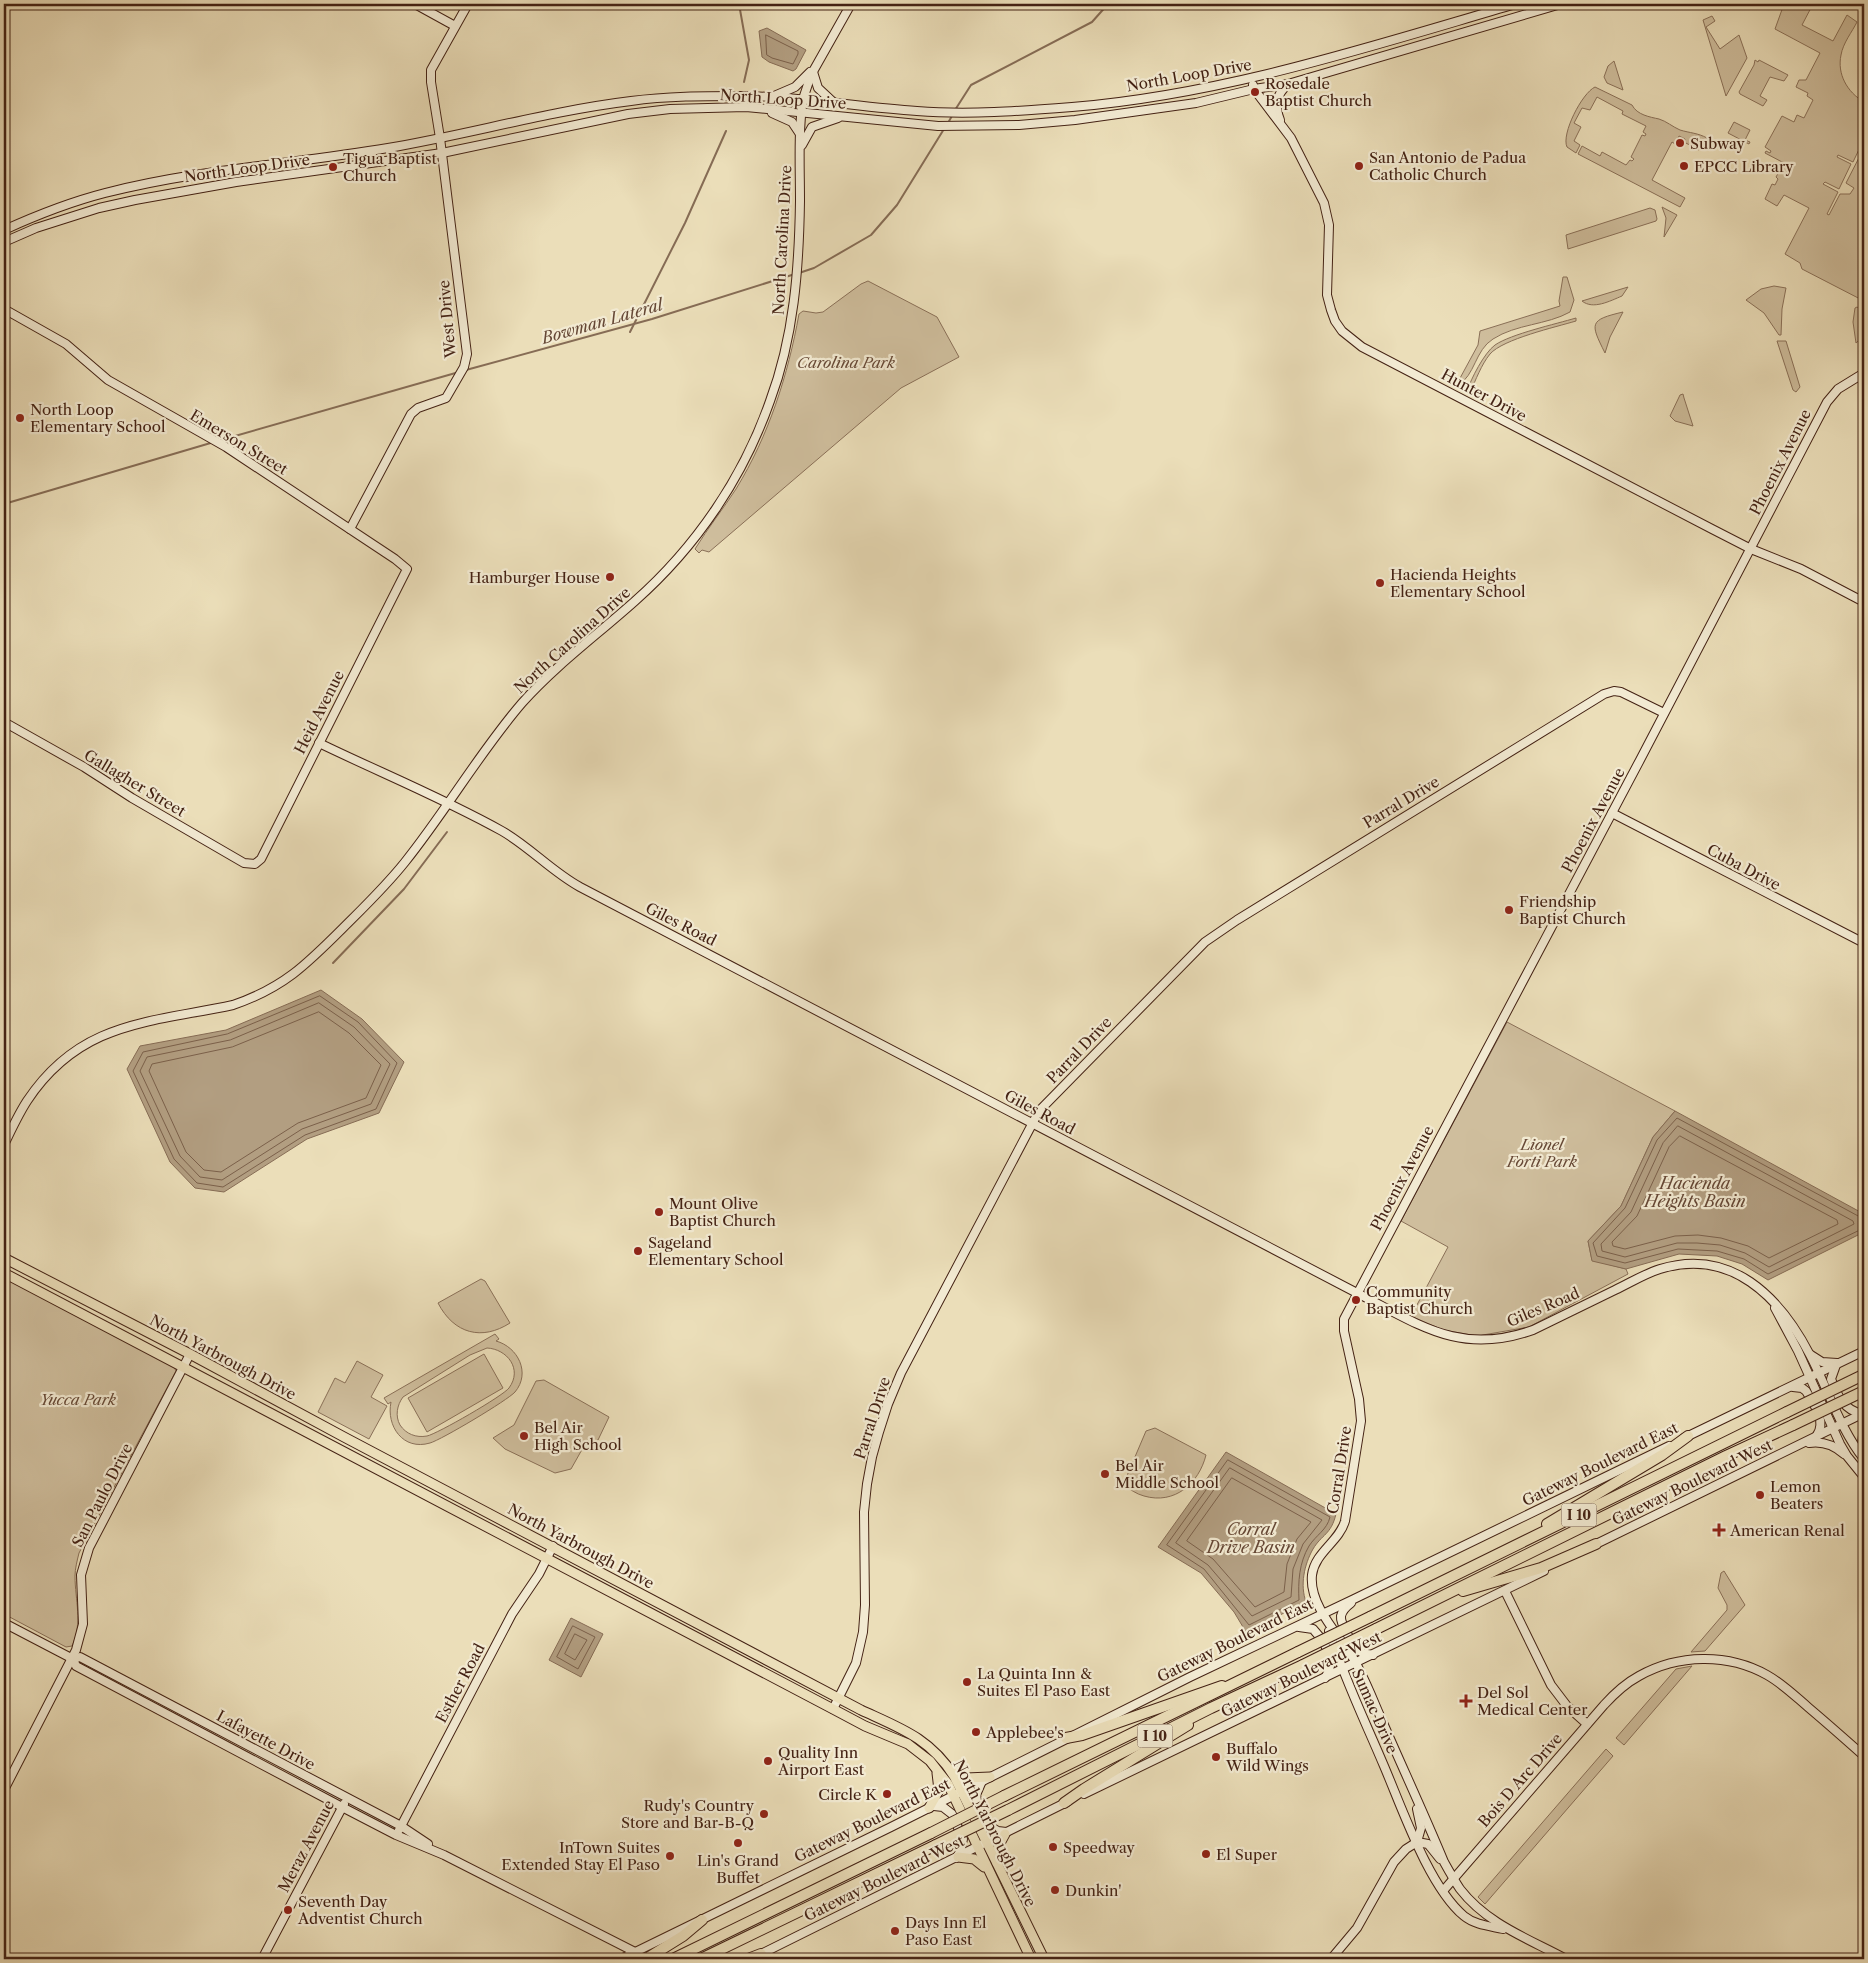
<svg xmlns="http://www.w3.org/2000/svg" width="1868" height="1963" font-family="'Libre Caslon Text',serif">
<rect width="100%" height="100%" fill="#ebdeb9"/>
<filter id="stains"><feTurbulence type="fractalNoise" baseFrequency=".004" numOctaves="4"/><feColorMatrix values="0 0 0 0 .2 0 0 0 0 .09 0 0 0 0 .02 0 0 0 .5 -.17"/></filter>
<radialGradient id="worn" r=".72"><stop offset=".6" stop-color="#630" stop-opacity="0"/><stop offset="1" stop-color="#630" stop-opacity=".3"/></radialGradient>
<g fill="#cfbe9d" stroke="#8a7058" fill-rule="evenodd">
<path d="M1784,4H1813L1802,25L1833,41L1847,15L1857,22C1852,32 1843,43 1841,55C1837,74 1847,92 1864,102V139L1853,162L1838,155L1837,157L1851,164L1839,189L1825,182L1823,184L1838,192L1827,214L1829,215L1840,194H1850L1854,188L1846,183L1864,148V301L1802,269L1800,263L1785,254L1809,208L1784,195L1777,206L1765,199L1772,184L1775,185L1778,179L1776,177L1784,163L1765,153L1766,151L1770,153L1771,151L1765,147L1782,116L1794,122L1797,115L1804,118L1813,100L1807,96L1808,93L1796,87L1799,80H1806L1820,53L1775,29Z"/>
<polygon points="1712,16 1715,21 1706,27 1720,49 1739,35 1747,58 1726,96 1703,20"/>
<polygon points="1755,60 1758,62 1759,60 1788,75 1784,81 1770,77 1760,96 1767,100 1763,106 1740,94 1739,92 1754,65"/>
<polygon points="1614,61 1623,90 1607,83 1604,77 1608,66"/>
<path d="M1595,87L1632,105C1637,115 1650,117 1659,119C1666,121 1673,127 1680,130C1690,133 1698,133 1707,138L1699,150L1684,142L1685,139L1679,136L1675,144L1672,142L1652,180L1685,198L1680,207L1578,154L1582,146L1600,156L1602,152L1626,165L1630,160L1632,161L1634,159L1631,157L1642,135L1645,136L1646,134L1643,132L1646,126L1622,114L1623,111L1597,97L1590,110L1582,108L1574,123L1581,127L1574,141L1580,145L1576,153L1567,147C1561,134 1582,93 1595,87Z"/>
<polygon points="1734,122 1750,130 1745,140 1750,142 1749,144 1728,133"/>
<polygon points="1662,207 1677,215 1664,237 1666,218"/>
<polygon points="1650,208 1655,210 1657,219 1656,221 1568,249 1566,235"/>
<path d="M1563,277H1567L1574,300L1570,312C1547,325 1516,324 1493,339C1475,350 1475,376 1458,385H1454L1453,382L1459,380L1478,345L1480,331L1560,306L1559,301Z"/>
<path d="M868,281L937,317L959,357L901,388L709,552L702,550L699,553L695,549C708,528 723,509 736,489C769,435 788,375 799,314L803,311L816,313L823,312L861,284Z"/>
<polygon points="1774,286 1786,288 1782,309 1781,335 1779,335 1764,313 1746,300 1761,289"/>
<path d="M1628,287L1622,296C1610,301 1593,310 1582,301Z"/>
<polygon points="1857,307 1864,311 1864,336 1856,343 1853,322 1855,308"/>
<path d="M1623,312L1610,337L1605,353C1590,323 1589,320 1623,312Z"/>
<path d="M1576,318V321C1556,327 1503,339 1490,354C1481,365 1476,380 1470,392L1467,391C1471,379 1484,353 1495,345C1511,334 1556,324 1576,318Z"/>
<polygon points="1777,341 1786,341 1800,387 1796,392 1793,390"/>
<polygon points="1683,394 1684,398 1693,426 1675,421 1670,416 1680,395"/>
<polygon points="1507,1022 1675,1111 1653,1137 1621,1206 1588,1241 1592,1260 1626,1269 1628,1274 1529,1327 1477,1336 1443,1330 1411,1316 1448,1247 1401,1221"/>
<path d="M4,1277L173,1365L176,1371L79,1553C77,1561 75,1569 75,1576C75,1600 83,1623 72,1646L66,1647L4,1614Z"/>
<path d="M481,1279L485,1281L510,1323C482,1341 454,1334 438,1303Z"/>
<path d="M495,1334L499,1339L496,1341C518,1347 531,1373 515,1392C508,1400 441,1440 430,1443C403,1451 386,1426 391,1402L388,1404L384,1398ZM487,1348C507,1349 523,1369 509,1388C503,1396 437,1434 427,1436C416,1438 406,1434 400,1425C395,1416 397,1405 403,1397L470,1355Z"/>
<polygon points="484,1354 503,1388 427,1432 408,1398"/>
<polygon points="357,1361 383,1375 371,1397 387,1406 369,1439 318,1412 335,1378 345,1383"/>
<polygon points="544,1380 609,1417 598,1440 584,1446 571,1469 555,1473 505,1449 493,1438 514,1425 536,1381"/>
<path d="M1155,1428L1206,1455C1199,1483 1175,1505 1144,1496C1136,1494 1130,1489 1123,1485L1146,1431Z"/>
<polygon points="1724,1571 1745,1605 1705,1651 1691,1652 1727,1610 1727,1605 1718,1588 1721,1573"/>
<polygon points="1692,1666 1624,1745 1616,1738 1676,1669"/>
<polygon points="1606,1749 1613,1756 1485,1904 1478,1897"/>
</g>
<g fill="#b29e81" stroke="#866c55">
<polygon points="767,28 806,50 796,69 793,71 769,62 762,57 759,31"/>
<polygon points="321,990 362,1019 404,1062 379,1113 307,1139 224,1192 195,1188 170,1162 127,1069 140,1046 226,1030"/>
<polygon points="1675,1111 1864,1214 1864,1232 1768,1280 1742,1264 1717,1256 1679,1254 1626,1269 1592,1261 1588,1241 1621,1206 1653,1137"/>
<path d="M1226,1452L1336,1514C1331,1535 1322,1534 1313,1549C1304,1565 1300,1585 1306,1602L1246,1632L1234,1612L1201,1573L1158,1547Z"/>
<polygon points="571,1618 603,1634 581,1677 549,1660"/>
</g>
<g fill="none" stroke-linecap="round" stroke-linejoin="round">
<g stroke="#7b604a" stroke-width="1">
<polygon points="766,35 798,51 798,54 793,64 772,58 767,55"/>
<polygon points="320,996 358,1022 397,1063 376,1109 305,1135 223,1187 197,1183 174,1159 133,1071 143,1052 227,1034"/>
<polygon points="319,1003 354,1027 390,1064 371,1104 302,1129 222,1180 200,1177 180,1156 140,1071 147,1057 230,1040"/>
<polygon points="319,1012 349,1033 381,1065 366,1098 298,1123 221,1172 204,1170 186,1152 149,1071 152,1064 232,1047"/>
<polygon points="1678,1126 1853,1221 1854,1224 1769,1267 1745,1253 1720,1245 1697,1243 1677,1243 1625,1257 1602,1251 1601,1244 1631,1212 1663,1143"/>
<polygon points="1680,1136 1837,1220 1838,1224 1769,1258 1748,1246 1721,1238 1698,1235 1675,1236 1625,1249 1613,1246 1612,1242 1637,1216 1669,1147"/>
<polyline points="1864,1218 1860,1217 1677,1118 1657,1140 1625,1208 1593,1243 1597,1256 1625,1263 1678,1249 1717,1251 1744,1259 1768,1274 1864,1228"/>
<path d="M1228,1460L1330,1517C1327,1530 1316,1535 1309,1546C1299,1563 1298,1582 1299,1600L1249,1625L1204,1569L1167,1545Z"/>
<polygon points="1230,1468 1322,1520 1303,1544 1293,1569 1291,1597 1252,1616 1208,1565 1176,1543"/>
<polygon points="1232,1478 1311,1522 1297,1539 1287,1564 1284,1592 1255,1607 1213,1559 1187,1541"/>
<polygon points="573,1626 595,1637 578,1669 557,1657"/>
<polygon points="575,1634 587,1640 575,1660 565,1654"/>
</g>
<g stroke="#866c55" stroke-width="2">
<polyline points="739,4 749,60 744,82"/>
<polyline points="1272,8 1286,4"/>
<polyline points="955,110 971,85 1092,22 1108,4"/>
<polyline points="948,123 953,114"/>
<polyline points="799,273 814,268 871,235 897,205 944,129"/>
<polyline points="630,332 685,223 726,131"/>
<polyline points="466,370 652,319 795,274"/>
<polyline points="221,440 459,372"/>
<polyline points="4,504 214,442"/>
<polyline points="333,963 404,889 447,832"/>
</g>
<g stroke="#442214" stroke-width="10">
<g id="secondary">
<polyline points="415,4 455,26"/>
<polyline points="813,72 818,88 833,102"/>
<polyline points="1253,85 1254,89 1291,138 1324,203 1329,225 1327,295 1331,310 1335,321 1342,331 1362,347 1712,529 1751,549 1801,569 1864,602"/>
<polyline points="774,96 795,87 810,72"/>
<polyline points="772,113 792,122 800,134"/>
<path d="M1280,120C1274,105 1276,95 1288,84"/>
<polyline points="802,145 812,127 838,118"/>
<path d="M4,230C37,215 70,202 105,193C198,169 294,164 388,148C470,134 549,111 631,101C667,96 704,96 740,96C799,96 858,107 917,111C968,115 1020,111 1072,107C1226,94 1368,47 1516,4"/>
<polyline points="4,242 36,228 99,208 135,200 236,182 442,153 628,114 670,109 746,107 938,126 1019,125 1075,120 1196,103 1254,89 1288,84 1561,4"/>
<polyline points="4,309 66,344 108,380 226,447 395,559 407,569 261,859 255,864 244,863 132,798 84,767 4,722"/>
<polyline points="350,529 411,414 418,408 446,398 464,367 467,354 440,138 431,82 431,70 468,4"/>
<path d="M319,743C379,772 443,798 502,831C530,847 551,871 580,887L1357,1293C1420,1325 1460,1356 1533,1330C1560,1317 1588,1303 1615,1290C1630,1283 1644,1274 1660,1269C1731,1247 1780,1297 1810,1355C1828,1389 1840,1429 1864,1459"/>
<polyline points="1612,813 1864,943"/>
<path d="M4,1145C11,1130 18,1115 27,1101C80,1021 149,1023 233,1005C283,988 306,965 343,928C364,907 386,886 405,862C446,811 479,753 522,703C556,665 597,635 635,601C696,547 743,478 770,401C794,337 799,269 800,201C800,167 798,132 803,99L811,75L851,4"/>
<polyline points="1775,1308 1798,1351 1840,1444 1847,1456 1864,1477"/>
<polyline points="1811,1355 1822,1362 1837,1363"/>
<path d="M1836,1365L1831,1379C1837,1395 1844,1411 1863,1414"/>
<path d="M1793,1387L1802,1388L1806,1391C1813,1403 1827,1421 1817,1435"/>
<polyline points="1684,1438 1864,1351"/>
<path d="M1809,1443C1822,1441 1834,1445 1844,1454"/>
<polyline points="1864,1456 1862,1443 1864,1428"/>
<polyline points="1592,1546 1864,1413"/>
<polyline points="1505,1591 1551,1685 1567,1706 1587,1724"/>
<path d="M1351,1603C1347,1606 1342,1611 1341,1616C1340,1624 1354,1648 1361,1652C1364,1654 1368,1654 1373,1655"/>
<polyline points="4,1623 73,1659 76,1666 342,1807 396,1835 444,1855 635,1952"/>
<path d="M1299,1627L1313,1629C1326,1643 1337,1661 1325,1678"/>
<path d="M1329,1631C1344,1678 1365,1721 1384,1766C1402,1808 1429,1887 1464,1916C1475,1925 1490,1926 1503,1929"/>
<polyline points="73,1659 80,1657 401,1826 428,1844"/>
<polyline points="833,1709 856,1663 863,1632 865,1605 864,1512 867,1484 872,1457 879,1432 888,1404 901,1373 1039,1111 1205,942 1237,920 1604,694 1614,691 1621,692 1664,713"/>
<polyline points="982,1781 976,1795 977,1801 989,1826 998,1831 1006,1832"/>
<polyline points="4,1790 76,1650 83,1624 81,1575 89,1548 190,1354"/>
<polyline points="1084,1794 1544,1571"/>
<polyline points="934,1806 943,1807 952,1814 963,1839 960,1852 956,1858"/>
<polyline points="399,1830 512,1614 539,1574 553,1546"/>
<polyline points="1417,1842 1428,1844 1440,1859"/>
<path d="M1443,1891L1604,1705C1614,1694 1626,1683 1639,1676C1678,1654 1728,1653 1767,1675C1783,1684 1796,1697 1809,1708C1828,1724 1846,1740 1864,1756"/>
<polyline points="757,1956 1067,1802"/>
<polyline points="262,1959 344,1804"/>
<polyline points="621,1959 891,1827 1190,1677 1354,1599 1669,1446"/>
<polyline points="1331,1959 1357,1928 1394,1862 1406,1849 1417,1842 1421,1828 1417,1809"/>
<path d="M1566,1959C1529,1939 1487,1924 1460,1889C1454,1880 1449,1871 1444,1862C1425,1816 1404,1771 1384,1725C1373,1701 1364,1675 1350,1653C1335,1631 1309,1603 1312,1575C1315,1552 1339,1542 1345,1521L1361,1421L1359,1399L1344,1331V1319L1640,760L1827,402L1838,389L1864,373"/>
</g>
</g>
<g stroke="#442214" stroke-width="11">
<g id="primary">
<path d="M4,1258L190,1354L344,1437L861,1710C900,1728 930,1738 954,1776L1044,1959"/>
<polyline points="4,1273 833,1709 865,1726 908,1744 930,1761 948,1784 1031,1959"/>
<polyline points="952,1770 966,1778 990,1777"/>
<polyline points="929,1808 939,1790 937,1773"/>
<polyline points="958,1857 974,1859 984,1867"/>
<polyline points="997,1863 998,1847 1005,1834"/>
</g>
</g>
<g stroke="#442214" stroke-width="12">
<g id="highway">
<polyline points="1547,1524 1662,1455 1688,1436"/>
<polyline points="1463,1591 1541,1568 1596,1544"/>
<polyline points="1370,1617 1787,1412"/>
<polyline points="1376,1629 1726,1456 1793,1425"/>
<polyline points="1066,1738 1082,1735 1222,1686"/>
<polyline points="1004,1796 1298,1652"/>
<polyline points="1064,1803 1084,1789 1188,1725"/>
<polyline points="1008,1810 1211,1708 1303,1665"/>
<polyline points="646,1959 683,1936 702,1920"/>
<polyline points="673,1959 931,1833"/>
<polyline points="701,1959 936,1845"/>
<polyline points="748,1959 761,1954"/>
</g>
</g>
<use href="#secondary" stroke="#f2ead2" stroke-width="8"/>
<use href="#primary" stroke="#ebdeb9" stroke-width="9"/>
<use href="#highway" stroke="#ebdeb9" stroke-width="10"/>
<g stroke="#442214" stroke-width="12" stroke-linecap="butt">
<g id="highway-bridge">
<polyline points="1787,1412 1863,1375"/>
<polyline points="1793,1425 1864,1391"/>
<polyline points="1298,1652 1370,1617"/>
<polyline points="1303,1665 1376,1629"/>
<polyline points="931,1833 1004,1796"/>
<polyline points="936,1845 1008,1810"/>
</g>
</g>
<use href="#highway-bridge" stroke="#ebdeb9" stroke-width="10"/>
</g>
<g fill="#8f2418" stroke="#f2ead2" stroke-width="2">
<circle cx="1255" cy="92" r="5"/>
<circle cx="1680" cy="143" r="5"/>
<circle cx="1359" cy="166" r="5"/>
<circle cx="1684" cy="166" r="5"/>
<circle cx="333" cy="167" r="5"/>
<circle cx="20" cy="418" r="5"/>
<circle cx="610" cy="577" r="5"/>
<circle cx="1380" cy="583" r="5"/>
<circle cx="1509" cy="910" r="5"/>
<circle cx="659" cy="1212" r="5"/>
<circle cx="638" cy="1251" r="5"/>
<circle cx="1356" cy="1300" r="5"/>
<circle cx="524" cy="1436" r="5"/>
<circle cx="1105" cy="1474" r="5"/>
<circle cx="1760" cy="1495" r="5"/>
<path d="M1716.5 1522.5h5v5h5v5h-5v5h-5v-5h-5v-5h5z"/>
<circle cx="967" cy="1682" r="5"/>
<path d="M1463.5 1693.5h5v5h5v5h-5v5h-5v-5h-5v-5h5z"/>
<circle cx="976" cy="1732" r="5"/>
<circle cx="1216" cy="1757" r="5"/>
<circle cx="768" cy="1761" r="5"/>
<circle cx="887" cy="1794" r="5"/>
<circle cx="764" cy="1814" r="5"/>
<circle cx="738" cy="1843" r="5"/>
<circle cx="1053" cy="1847" r="5"/>
<circle cx="1206" cy="1854" r="5"/>
<circle cx="670" cy="1856" r="5"/>
<circle cx="1055" cy="1890" r="5"/>
<circle cx="288" cy="1910" r="5"/>
<circle cx="895" cy="1931" r="5"/>
</g>
<g text-anchor="middle" dominant-baseline="central" stroke-width="4.5" stroke-linejoin="round" paint-order="stroke">
<g fill="#f2ead2" stroke="#785e4d" stroke-width="1">
<rect x="1561.5" y="1503.5" width="35" height="23" rx="4"/>
<rect x="1137.5" y="1724.5" width="35" height="23" rx="4"/>
</g>
<g font-size="14" font-weight="bold" fill="#442214">
<text x="1579" y="1515">I 10</text>
<text x="1155" y="1736">I 10</text>
</g>
<g font-size="15" fill="#442214" stroke="#f2ead2">
<text transform="translate(1189 75) rotate(-10)">North Loop Drive</text>
<text transform="translate(783 99) rotate(4)">North Loop Drive</text>
<text transform="translate(247 168) rotate(-8)">North Loop Drive</text>
<text transform="translate(782 240) rotate(-87)">North Carolina Drive</text>
<text transform="translate(447 319) rotate(-95)">West Drive</text>
<text transform="translate(1484 395) rotate(28)">Hunter Drive</text>
<text transform="translate(239 442) rotate(31)">Emerson Street</text>
<text transform="translate(1780 462) rotate(-63)">Phoenix Avenue</text>
<text transform="translate(572 640) rotate(-42)">North Carolina Drive</text>
<text transform="translate(319 712) rotate(-63)">Heid Avenue</text>
<text transform="translate(135 783) rotate(31)">Gallagher Street</text>
<text transform="translate(1401 802) rotate(-31)">Parral Drive</text>
<text transform="translate(1593 820) rotate(-62)">Phoenix Avenue</text>
<text transform="translate(1744 867) rotate(28)">Cuba Drive</text>
<text transform="translate(681 924) rotate(27)">Giles Road</text>
<text transform="translate(1079 1050) rotate(-46)">Parral Drive</text>
<text transform="translate(1040 1112) rotate(28)">Giles Road</text>
<text transform="translate(1402 1178) rotate(-62)">Phoenix Avenue</text>
<text transform="translate(1543 1307) rotate(-23)">Giles Road</text>
<text transform="translate(223 1357) rotate(28)">North Yarbrough Drive</text>
<text transform="translate(872 1418) rotate(-72)">Parral Drive</text>
<text transform="translate(1600 1464) rotate(-26)">Gateway Boulevard East</text>
<text transform="translate(1339 1470) rotate(-81)">Corral Drive</text>
<text transform="translate(1692 1482) rotate(-26)">Gateway Boulevard West</text>
<text transform="translate(102 1495) rotate(-63)">San Paulo Drive</text>
<text transform="translate(581 1546) rotate(28)">North Yarbrough Drive</text>
<text transform="translate(1235 1640) rotate(-26)">Gateway Boulevard East</text>
<text transform="translate(1301 1674) rotate(-26)">Gateway Boulevard West</text>
<text transform="translate(460 1683) rotate(-62)">Esther Road</text>
<text transform="translate(1375 1711) rotate(66)">Sumac Drive</text>
<text transform="translate(266 1740) rotate(28)">Lafayette Drive</text>
<text transform="translate(1520 1780) rotate(-49)">Bois D Arc Drive</text>
<text transform="translate(872 1820) rotate(-26)">Gateway Boulevard East</text>
<text transform="translate(995 1833) rotate(63)">North Yarbrough Drive</text>
<text transform="translate(306 1846) rotate(-62)">Meraz Avenue</text>
<text transform="translate(884 1878) rotate(-26)">Gateway Boulevard West</text>
</g>
<g font-size="15" fill="#442214" stroke="#f2ead2" text-anchor="start">
<text x="1265" y="83">Rosedale<tspan x="1265" dy="17">Baptist Church</tspan></text>
<text x="1690" y="143">Subway</text>
<text x="1369" y="157">San Antonio de Padua<tspan x="1369" dy="17">Catholic Church</tspan></text>
<text x="343" y="158">Tigua Baptist<tspan x="343" dy="17">Church</tspan></text>
<text x="1694" y="166">EPCC Library</text>
<text x="30" y="409">North Loop<tspan x="30" dy="17">Elementary School</tspan></text>
<text x="1390" y="574">Hacienda Heights<tspan x="1390" dy="17">Elementary School</tspan></text>
<text x="600" y="577" text-anchor="end">Hamburger House</text>
<text x="1519" y="901">Friendship<tspan x="1519" dy="17">Baptist Church</tspan></text>
<text x="669" y="1203">Mount Olive<tspan x="669" dy="17">Baptist Church</tspan></text>
<text x="648" y="1242">Sageland<tspan x="648" dy="17">Elementary School</tspan></text>
<text x="1366" y="1291">Community<tspan x="1366" dy="17">Baptist Church</tspan></text>
<text x="534" y="1427">Bel Air<tspan x="534" dy="17">High School</tspan></text>
<text x="1115" y="1465">Bel Air<tspan x="1115" dy="17">Middle School</tspan></text>
<text x="1770" y="1486">Lemon<tspan x="1770" dy="17">Beaters</tspan></text>
<text x="1730" y="1530">American Renal</text>
<text x="977" y="1673">La Quinta Inn &amp;<tspan x="977" dy="17">Suites El Paso East</tspan></text>
<text x="1477" y="1692">Del Sol<tspan x="1477" dy="17">Medical Center</tspan></text>
<text x="986" y="1732">Applebee's</text>
<text x="1226" y="1748">Buffalo<tspan x="1226" dy="17">Wild Wings</tspan></text>
<text x="778" y="1752">Quality Inn<tspan x="778" dy="17">Airport East</tspan></text>
<text x="877" y="1794" text-anchor="end">Circle K</text>
<text x="754" y="1805" text-anchor="end">Rudy's Country<tspan x="754" dy="17">Store and Bar-B-Q</tspan></text>
<text x="660" y="1847" text-anchor="end">InTown Suites<tspan x="660" dy="17">Extended Stay El Paso</tspan></text>
<text x="1063" y="1847">Speedway</text>
<text x="1216" y="1854">El Super</text>
<text x="738" y="1860" text-anchor="middle">Lin's Grand<tspan x="738" dy="17">Buffet</tspan></text>
<text x="1065" y="1890">Dunkin'</text>
<text x="298" y="1901">Seventh Day<tspan x="298" dy="17">Adventist Church</tspan></text>
<text x="905" y="1922">Days Inn El<tspan x="905" dy="17">Paso East</tspan></text>
</g>
<g font-size="15" font-style="italic" fill="#674936" stroke="#f2ead2">
<text x="846" y="362">Carolina Park</text>
<text x="1542" y="1144">Lionel<tspan x="1542" dy="17">Forti Park</tspan></text>
<text x="78" y="1399">Yucca Park</text>
</g>
<g font-size="16" font-style="italic" fill="#654735" stroke="#f2ead2">
<text transform="translate(602 321) rotate(-16)">Bowman Lateral</text>
<text x="1695" y="1183">Hacienda<tspan x="1695" dy="18">Heights Basin</tspan></text>
<text x="1251" y="1529">Corral<tspan x="1251" dy="18">Drive Basin</tspan></text>
</g>
</g>
<rect width="1868" height="1963" fill="none" stroke="#ebdeb9" stroke-width="20"/>
<rect x="5" y="5" width="1858" height="1953" fill="none" stroke="#442214" stroke-width="2.5"/>
<rect x="10" y="10" width="1848" height="1943" fill="none" stroke="#442214"/>
<rect width="100%" height="100%" filter="url(#stains)"/>
<rect width="100%" height="100%" fill="url(#worn)"/>
</svg>
